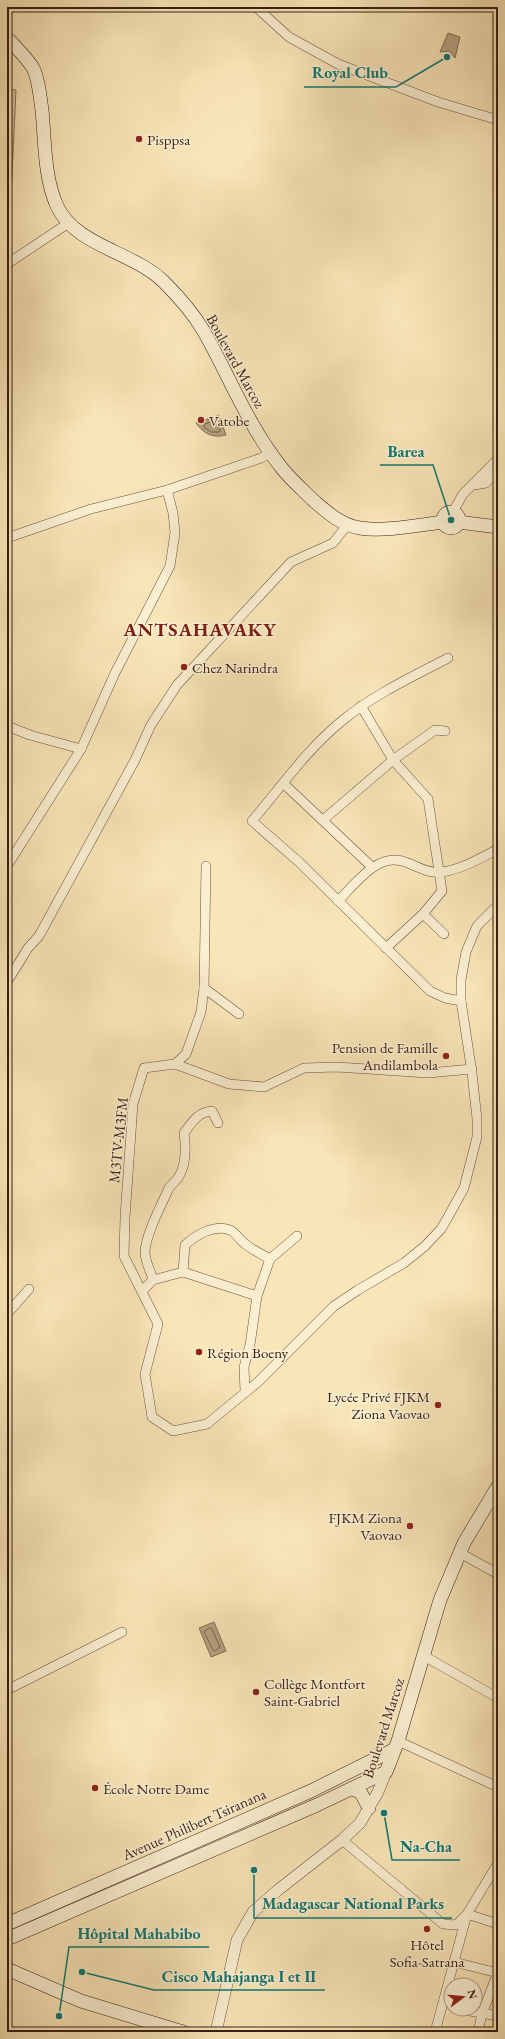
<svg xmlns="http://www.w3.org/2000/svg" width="505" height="2039" font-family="'EB Garamond',serif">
<rect width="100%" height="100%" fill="#f9e6b8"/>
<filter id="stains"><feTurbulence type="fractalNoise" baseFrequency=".005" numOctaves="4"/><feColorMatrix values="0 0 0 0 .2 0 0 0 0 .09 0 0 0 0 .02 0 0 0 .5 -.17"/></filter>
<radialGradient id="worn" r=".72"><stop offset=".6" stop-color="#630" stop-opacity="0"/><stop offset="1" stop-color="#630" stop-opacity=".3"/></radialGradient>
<polygon fill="#d8c49c" stroke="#867158" points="7,89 16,90 8,261 7,260"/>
<g fill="#b6a281" stroke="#826d56">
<polygon points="448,33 460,37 455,58 449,51 440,52"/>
<path d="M219,415L226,435C213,438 205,435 196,423Z"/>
<polygon points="214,1622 226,1651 211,1657 199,1628"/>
</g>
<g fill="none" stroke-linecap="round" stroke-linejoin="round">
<g stroke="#76604b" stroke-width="1">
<polygon points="216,421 220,430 219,432 211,432 204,427 205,424"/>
<polygon points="210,1628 212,1629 220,1647 215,1651 213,1650 204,1632"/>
</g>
<g stroke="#66503e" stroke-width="10">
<g id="minor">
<polyline points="256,7 289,37 338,64 438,102 498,120"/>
<polyline points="7,264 67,224"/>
<polyline points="474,485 486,483 498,469"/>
<polyline points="453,512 463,494 498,459"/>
<polyline points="7,538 91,509 167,490 261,458 270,453"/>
<path d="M448,658C412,677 375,694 343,720C308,748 281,787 252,821L299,862L430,991L445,998L461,1001"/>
<polyline points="361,706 393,760 428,799 442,891 423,914 386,948"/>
<polyline points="7,726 30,735 81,749"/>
<polyline points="284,784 372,867"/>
<polyline points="323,820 393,760 435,730 445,731"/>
<polyline points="7,866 81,749 115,673 170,566 175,533 173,513 167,490"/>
<polyline points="206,866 204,988 201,1012 186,1054 175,1064 144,1068 133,1104 125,1217 124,1256 158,1324 145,1374 152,1417 173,1431 207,1424 258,1382 334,1306 358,1290 404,1263 425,1246 441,1229 448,1217 464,1188 477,1137 477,1119 472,1073 461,1001 461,980 466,952 477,926 498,905"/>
<path d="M338,901C357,882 379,850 408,863C418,867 430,874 441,872C460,870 481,858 498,849"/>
<polyline points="423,914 444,934"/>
<polyline points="7,982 28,948 39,936 135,760 151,725 177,685 291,562 333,543 348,524"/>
<polyline points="204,988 239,1014"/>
<polyline points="175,1064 229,1084 264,1087 304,1068 337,1067 428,1073 472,1069"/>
<polyline points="183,1272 257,1296"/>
<path d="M153,1280C151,1272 145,1261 145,1253C145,1236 161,1206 168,1190C170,1185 175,1182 178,1178C186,1166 186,1147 184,1133C192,1122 198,1112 212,1111L218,1123"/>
<path d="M142,1291L153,1280L183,1272L185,1245C196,1235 214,1224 230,1230C235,1232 239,1239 244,1243C251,1249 261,1254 270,1259L297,1236"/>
<polyline points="7,1314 29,1289"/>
<polyline points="245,1391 244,1367 250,1345 257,1296 270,1259"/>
<polyline points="460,1553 498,1574"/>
<polyline points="424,1656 498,1698"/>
<polyline points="7,1690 122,1632"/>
<polyline points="398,1741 498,1787"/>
<polyline points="342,1840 443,1924 456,1925 467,1914 498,1924"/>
<polyline points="454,1962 498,1973"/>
<polyline points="459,2009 498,2016"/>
<polyline points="435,2032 467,1914 498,1863"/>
<polyline points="478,2032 482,2014 498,1972"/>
</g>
</g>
<g stroke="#66503e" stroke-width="12">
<polyline id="tertiary" points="216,2032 237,1940 253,1912 278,1890 342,1840 360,1823 378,1792 386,1772"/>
</g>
<g stroke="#351e15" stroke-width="14">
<g id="secondary">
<path d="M7,38C16,47 26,57 33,68C39,79 40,98 42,110C45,141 44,177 57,206C75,246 134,252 164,282C178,296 193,313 203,330C229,375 248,426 281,467C291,480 303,490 314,501C328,513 341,525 360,528C382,532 419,525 443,522"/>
<circle cx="451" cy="520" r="8"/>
<polyline points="458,522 498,527"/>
<polyline points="353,1789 361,1793 369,1808"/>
<polyline points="7,1924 311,1791 393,1750"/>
<polyline points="7,1939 317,1805 386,1772 398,1741 440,1600 464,1543 498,1486"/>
<polyline points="7,1969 81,2001 183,2032"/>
</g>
</g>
<use href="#minor" stroke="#fbefd1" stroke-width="9"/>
<use href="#tertiary" stroke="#fbefd1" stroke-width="11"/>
<use href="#secondary" stroke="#fbefd1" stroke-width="13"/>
</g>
<g fill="#8f2418" stroke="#fbefd1" stroke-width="1.5">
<circle cx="139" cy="139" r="4"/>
<circle cx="201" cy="420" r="4"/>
<circle cx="184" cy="667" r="4"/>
<circle cx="446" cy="1056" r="4"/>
<circle cx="199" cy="1352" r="4"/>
<circle cx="438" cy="1405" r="4"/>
<circle cx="410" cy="1526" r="4"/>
<circle cx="256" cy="1692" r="4"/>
<circle cx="95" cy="1788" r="4"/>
<circle cx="427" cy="1929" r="4"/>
</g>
<g text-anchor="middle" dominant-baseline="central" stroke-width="3" stroke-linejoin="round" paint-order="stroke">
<g font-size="15" fill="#351e15" stroke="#fbefd1" text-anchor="start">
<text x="147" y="139">Pisppsa</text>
<text x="209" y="420">Vatobe</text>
<text x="192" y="667">Chez Narindra</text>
<text x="438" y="1047" text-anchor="end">Pension de Famille<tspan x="438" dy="17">Andilambola</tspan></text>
<text x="207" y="1352">Région Boeny</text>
<text x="430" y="1396" text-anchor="end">Lycée Privé FJKM<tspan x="430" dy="17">Ziona Vaovao</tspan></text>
<text x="402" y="1517" text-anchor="end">FJKM Ziona<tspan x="402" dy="17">Vaovao</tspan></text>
<text x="264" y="1683">Collège Montfort<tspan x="264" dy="17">Saint-Gabriel</tspan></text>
<text x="103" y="1788">École Notre Dame</text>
<text x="427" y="1944" text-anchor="middle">Hôtel<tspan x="427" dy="17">Sofia-Satrana</tspan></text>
</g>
<g font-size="15" fill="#351e15" stroke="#fbefd1">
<text transform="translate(236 361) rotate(61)">Boulevard Marcoz</text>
<text transform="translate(118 1140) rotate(-84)">M3TV-M3FM</text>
<text transform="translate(383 1728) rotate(-72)">Boulevard Marcoz</text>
<text transform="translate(194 1824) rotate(-24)">Avenue Philibert Tsiranana</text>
</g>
<g font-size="19" font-weight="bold" letter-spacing="1" fill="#7a1f14" stroke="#fbefd1">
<text x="200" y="629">ANTSAHAVAKY</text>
</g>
</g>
<path fill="none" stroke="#0f766e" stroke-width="1.5" d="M447 57L396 87H304M451 520L433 465H380M384 1813L392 1860H460M254 1870L254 1918H452M59 2016L69 1947H209M82 1972L154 1990H325"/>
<g fill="#0f766e" stroke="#fbefd1" stroke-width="1.5">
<circle cx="447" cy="57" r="4"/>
<circle cx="451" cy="520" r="4"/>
<circle cx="384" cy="1813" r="4"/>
<circle cx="254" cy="1870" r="4"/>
<circle cx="59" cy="2016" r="4"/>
<circle cx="82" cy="1972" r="4"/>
</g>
<g font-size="16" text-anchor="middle" font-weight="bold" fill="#0f766e" stroke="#fbefd1" stroke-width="3" stroke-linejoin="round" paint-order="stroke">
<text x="350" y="78">Royal Club</text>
<text x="406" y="457">Barea</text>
<text x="426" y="1852">Na-Cha</text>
<text x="353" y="1909">Madagascar National Parks</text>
<text x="139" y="1939">Hôpital Mahabibo</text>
<text x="239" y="1982">Cisco Mahajanga I et II</text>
</g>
<rect width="505" height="2039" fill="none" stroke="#f9e6b8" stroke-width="24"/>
<rect x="8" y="8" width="489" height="2023" fill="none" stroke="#351e15" stroke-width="2"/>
<rect x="12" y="12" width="481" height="2015" fill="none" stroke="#351e15"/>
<g transform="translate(463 1997) rotate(74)"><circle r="19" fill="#fbefd1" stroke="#ac9b86"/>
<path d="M0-3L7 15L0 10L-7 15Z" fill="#8f2418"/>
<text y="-6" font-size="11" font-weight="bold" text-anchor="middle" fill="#351e15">N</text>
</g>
<rect width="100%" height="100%" filter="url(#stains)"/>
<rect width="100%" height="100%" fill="url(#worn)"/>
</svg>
